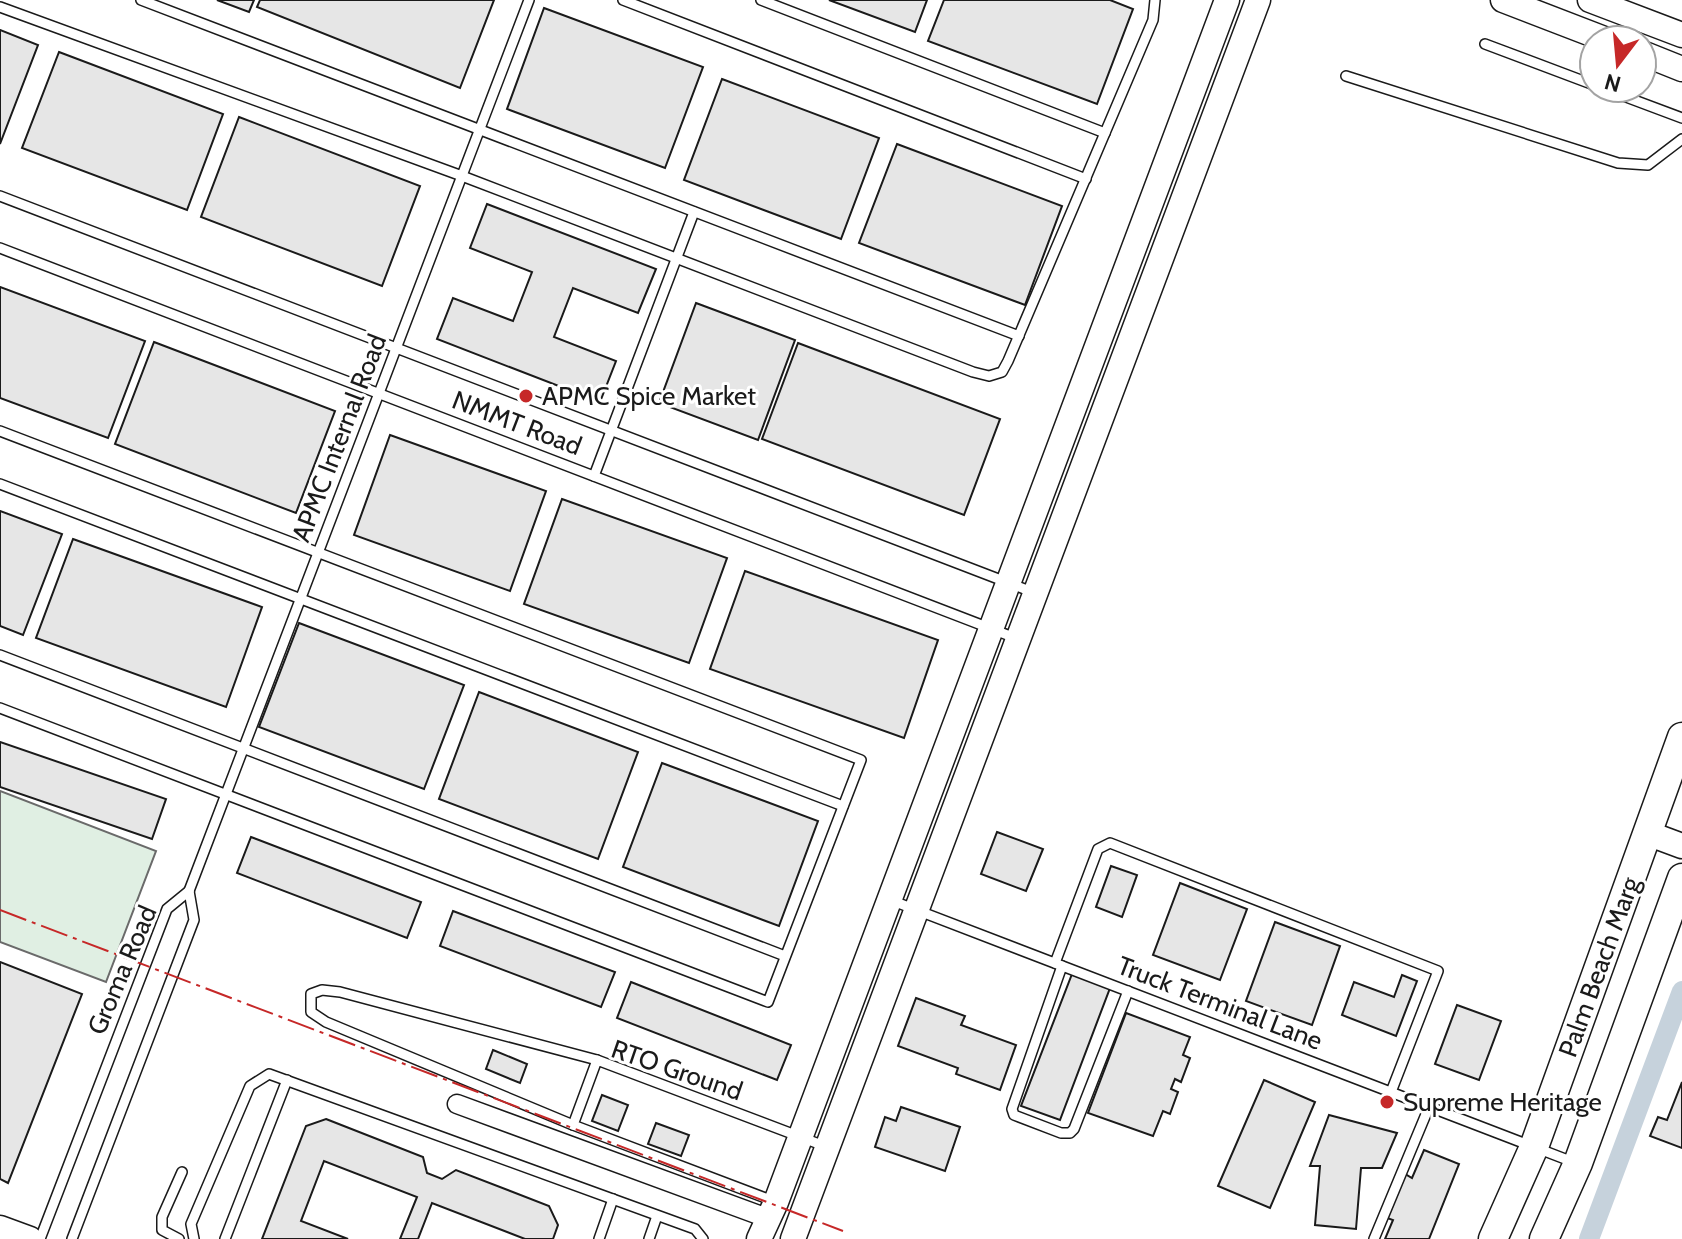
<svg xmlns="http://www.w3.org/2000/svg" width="1682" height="1239" font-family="Cabin,sans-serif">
<rect width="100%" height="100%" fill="#fff"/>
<polygon fill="#e0efe3" stroke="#6a6a6a" stroke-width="2" points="0,791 156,851 106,982 0,942"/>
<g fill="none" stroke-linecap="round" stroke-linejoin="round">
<polyline stroke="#c6d2dc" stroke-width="20" points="1589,1239 1682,991"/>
</g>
<g fill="#e6e6e6" stroke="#1a1a1a" stroke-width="2">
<polygon points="217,0 254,0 249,12"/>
<polygon points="260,0 494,0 460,88 257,7"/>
<polygon points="829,0 927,0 915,32"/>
<polygon points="944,0 1110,0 1133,9 1097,104 928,41"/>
<polygon points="544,8 703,67 665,168 507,109"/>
<polygon points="0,30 38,45 0,144"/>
<polygon points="59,52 223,114 187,210 22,148"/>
<polygon points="722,79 879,138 841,239 684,180"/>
<polygon points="239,117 420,186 382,286 201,217"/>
<polygon points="897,144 1062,206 1025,305 859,243"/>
<polygon points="487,204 656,269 638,313 573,288 554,337 616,361 600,402 437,339 453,298 513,321 532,272 470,248"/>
<polygon points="0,287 145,341 108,438 0,398"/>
<polygon points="696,303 795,340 758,440 659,403"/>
<polygon points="154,342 335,411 296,513 115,444"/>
<polygon points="798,343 1000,419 964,515 762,439"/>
<polygon points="390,435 546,491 510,591 354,535"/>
<polygon points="562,499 727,558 689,663 524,604"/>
<polygon points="0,511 62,534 23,635 0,626"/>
<polygon points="73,539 262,607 226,707 36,638"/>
<polygon points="745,571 938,640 904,738 710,669"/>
<polygon points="299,623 464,685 424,789 259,727"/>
<polygon points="479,692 638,752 598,859 439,799"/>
<polygon points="0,742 166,799 152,839 0,787"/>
<polygon points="662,763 818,821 779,926 623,867"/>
<polygon points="997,832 1043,849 1026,891 981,874"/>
<polygon points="251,837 421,902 407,938 237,873"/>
<polygon points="1111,866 1137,875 1122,917 1096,907"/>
<polygon points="1180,883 1247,909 1220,980 1153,955"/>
<polygon points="453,911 615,972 601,1007 440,946"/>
<polygon points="1275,922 1340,946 1312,1025 1246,1001"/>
<polygon points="0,962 82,994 8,1183 0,1179"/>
<polygon points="1072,974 1110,988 1060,1120 1021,1106"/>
<polygon points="1402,975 1417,981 1396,1036 1342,1015 1354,982 1394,997"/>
<polygon points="631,982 791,1045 777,1080 617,1018"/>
<polygon points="916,998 965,1016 961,1025 1016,1045 1000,1090 956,1074 958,1068 898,1046"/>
<polygon points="1457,1005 1501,1021 1479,1080 1435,1064"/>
<polygon points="1126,1013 1190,1037 1183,1055 1190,1058 1181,1082 1175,1079 1171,1089 1178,1092 1170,1114 1163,1111 1153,1136 1088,1113"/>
<polygon points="493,1050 527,1064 520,1083 486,1069"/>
<polygon points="1264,1080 1315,1102 1270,1208 1218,1186"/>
<polygon points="1682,1082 1682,1148 1650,1136 1658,1117 1667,1120"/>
<polygon points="602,1095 628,1105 618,1131 592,1121"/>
<polygon points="901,1107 960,1127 945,1171 875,1147 885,1117 896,1121"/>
<polygon points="1329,1115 1397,1133 1382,1168 1361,1168 1356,1229 1315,1225 1320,1166 1310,1166"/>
<polygon points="326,1119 423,1157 427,1173 442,1179 456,1170 549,1206 558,1225 553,1239 525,1239 432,1203 418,1239 400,1239 417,1197 324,1161 301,1221 348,1239 262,1239 306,1126"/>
<polygon points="656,1123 689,1135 681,1156 648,1144"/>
<polygon points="1424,1150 1459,1164 1429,1239 1385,1239 1393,1220 1387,1218 1405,1174 1412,1178"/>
</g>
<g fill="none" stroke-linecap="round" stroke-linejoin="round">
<g stroke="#1a1a1a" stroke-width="12">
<g id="lane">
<polyline points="141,0 1019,336"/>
<polyline points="623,0 1086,179"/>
<polyline points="761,0 1105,133"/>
<polyline points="0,7 462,176 973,372 989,376 1002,372 1008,361 1153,20 1155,0"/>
<polyline points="1485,44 1594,85"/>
<polyline points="1346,76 1618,163 1648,165 1682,139"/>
<polyline points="1602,88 1682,118"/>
<polyline points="0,196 1035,593"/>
<polyline points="0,248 1018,639"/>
<polyline points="0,431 861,760 768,1002 0,708"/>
<polyline points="594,476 694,212"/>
<polyline points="0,484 843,806"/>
<polyline points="0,655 785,956"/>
<polyline points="189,891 529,0"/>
<polyline points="893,901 1573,1162"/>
<polyline points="1055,963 1098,849 1110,843 1438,971 1391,1092"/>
<polyline points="1062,966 1012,1109 1014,1115 1061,1133 1070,1133 1074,1129 1128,991"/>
<polyline points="573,1125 326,1022 311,1012 311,994 322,990 340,992 597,1060"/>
<polyline points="776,1202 573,1125 597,1060 827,1147"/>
<polyline points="40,1239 167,909 189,891"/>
<polyline points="72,1239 194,920 189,891"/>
<polyline points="179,1239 162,1230 162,1217 182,1172"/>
<polyline points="194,1239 191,1224 250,1086 269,1074 695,1229 703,1239"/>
<polyline points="225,1239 287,1080"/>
<polyline points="599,1239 613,1199"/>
<polyline points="649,1239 657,1216"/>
<polyline points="1374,1239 1429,1107"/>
</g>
</g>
<g stroke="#1a1a1a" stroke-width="21">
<polyline id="street" points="457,1104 767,1218"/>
</g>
<g stroke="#1a1a1a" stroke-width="27">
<g id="secondary">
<polyline points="1503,0 1607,40"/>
<polyline points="1590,0 1682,35"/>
<polyline points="1642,53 1682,69"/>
<polyline points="1647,833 1682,846"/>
<polyline points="0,1228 30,1239"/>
<polyline points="759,1239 776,1202 1227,0"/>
<polyline points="793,1239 1258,0"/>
</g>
</g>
<g stroke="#1a1a1a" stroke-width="31">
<g id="primary">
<polyline points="1493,1239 1534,1147 1682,737"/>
<polyline points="1544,1239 1578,1163 1682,878"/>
</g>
</g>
<use href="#lane" stroke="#fff" stroke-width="9"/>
<use href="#street" stroke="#fff" stroke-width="18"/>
<use href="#secondary" stroke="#fff" stroke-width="24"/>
<use href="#primary" stroke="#fff" stroke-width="28"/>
<polyline stroke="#c62828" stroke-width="2" stroke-dasharray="28 6 4 6" stroke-linecap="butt" points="0,910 843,1231"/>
</g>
<g fill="#c62828" stroke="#fff" stroke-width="3">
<circle cx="526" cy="396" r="8"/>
<circle cx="1387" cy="1102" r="8"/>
</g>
<g text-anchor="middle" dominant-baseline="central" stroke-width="6" stroke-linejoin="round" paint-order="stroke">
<g font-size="26" fill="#1a1a1a" stroke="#fff" text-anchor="start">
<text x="542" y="396">APMC Spice Market</text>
<text x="1403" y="1102">Supreme Heritage</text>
</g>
<g font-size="26" fill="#1a1a1a" stroke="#fff">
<text transform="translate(517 423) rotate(21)">NMMT Road</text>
<text transform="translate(339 438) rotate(-69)">APMC Internal Road</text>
<text transform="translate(1599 967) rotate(-70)">Palm Beach Marg</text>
<text transform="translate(122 970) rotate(-67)">Groma Road</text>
<text transform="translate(1220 1003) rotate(21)">Truck Terminal Lane</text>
<text transform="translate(677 1070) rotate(19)">RTO Ground</text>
</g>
</g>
<g transform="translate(1618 64) rotate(196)"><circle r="38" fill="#ffffff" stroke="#a3a3a3" stroke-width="2"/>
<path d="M0-6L14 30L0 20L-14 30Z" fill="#c62828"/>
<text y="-12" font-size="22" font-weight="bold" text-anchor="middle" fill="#1a1a1a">N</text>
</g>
</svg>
